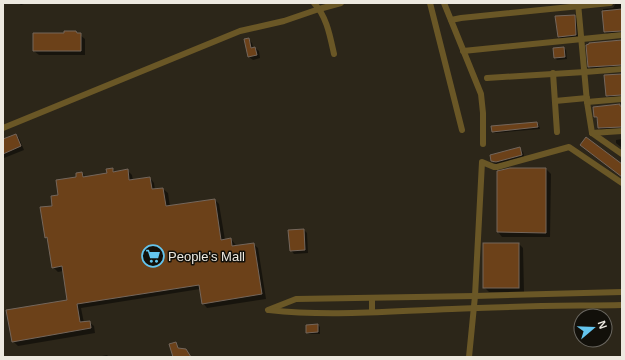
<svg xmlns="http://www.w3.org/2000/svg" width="625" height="360" font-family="Helvetica,sans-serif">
<rect width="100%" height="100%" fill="#2c2619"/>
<g fill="#0007">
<polygon points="18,3 27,3 21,5"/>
<polygon points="616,3 622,3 622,35 609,36 605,32 603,9 613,8"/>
<polygon points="574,16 578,19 579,38 562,40 558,37"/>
<polygon points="76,32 85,39 85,55 39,55 34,51 65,34"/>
<polygon points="248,39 252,43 253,48 255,48 259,51 260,58 253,60 249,57"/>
<polygon points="622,40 622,69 594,71 589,67"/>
<polygon points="564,48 566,50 567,59 557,60 555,58"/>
<polygon points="622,74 622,99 611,100 607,95"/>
<polygon points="622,104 622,131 603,132 599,128 598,120 595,117 594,108"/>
<polygon points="537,123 539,125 540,129 495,133 493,131"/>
<polygon points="16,135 19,138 24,150 4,158 3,157 3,140"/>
<polygon points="622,139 622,148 616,143 616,140"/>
<polygon points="520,149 523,152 525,159 500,165 496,164 492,160"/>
<polygon points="112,169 116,172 127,170 132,175 133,181 150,178 154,183 155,190 163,189 168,193 170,207 215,200 219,204 225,240 231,239 235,244 236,246 253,244 258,248 266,299 207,308 203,303 200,289 81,308 84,323 89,322 94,326 95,333 18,346 13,341 68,301 63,271 58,272 53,267 49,240 46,237 54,206 59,196 82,173 87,178 108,174"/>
<polygon points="510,169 546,169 551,174 550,237 502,237 498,232"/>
<polygon points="304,230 307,233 308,253 294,254 291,250"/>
<polygon points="519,244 523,248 524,292 489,292 484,287"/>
<polygon points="318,325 320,327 320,334 309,334 307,332"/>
<polygon points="107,355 109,357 97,357"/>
</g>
<g fill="#6c4119" stroke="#74665b">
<polygon points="622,9 622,31 604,32 602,11"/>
<polygon points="575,15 576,35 558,37 555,16"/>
<polygon points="64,31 76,31 77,33 81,33 81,51 33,51 33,33 64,33"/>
<polygon points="249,38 251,48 255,47 257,55 248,57 244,39"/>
<polygon points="622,40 622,65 588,67 586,45 589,44 589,43"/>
<polygon points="564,47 565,57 554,58 553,48"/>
<polygon points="622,74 622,95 606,96 604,75"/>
<polygon points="620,104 620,106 622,106 622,127 598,128 597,117 594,117 593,107"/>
<polygon points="537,122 538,127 492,132 491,126"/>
<polygon points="16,134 21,146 3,154 3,139"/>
<polygon points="586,137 622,164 622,177 580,145"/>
<polygon points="520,147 522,155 496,162 491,161 490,155"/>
<polygon points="113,168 113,172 128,169 129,180 150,177 152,189 163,188 166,206 215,199 221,240 231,238 232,246 254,243 262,294 202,304 199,285 77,304 80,322 90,321 91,328 12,342 6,310 67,300 62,266 52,268 47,237 45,238 40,207 52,206 51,196 58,195 56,180 76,177 76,173 82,172 83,177 107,173 106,169"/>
<polygon points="510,168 546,168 546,233 497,232 497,171"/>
<polygon points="304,229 305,250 290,251 288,230"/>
<rect x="483" y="243" width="36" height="45"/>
<polygon points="318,324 318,332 306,333 306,325"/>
<polygon points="176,342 178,348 186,349 191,357 173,357 169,344"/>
</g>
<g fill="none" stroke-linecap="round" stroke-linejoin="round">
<g stroke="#6a5726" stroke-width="6">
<path d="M314,3C327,17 330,36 334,54"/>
<polyline points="430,3 462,130"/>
<polyline points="444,3 481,94 483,113 483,144"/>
<polyline points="578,3 587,102 592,133 622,154"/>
<polyline points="451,20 461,18 610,3"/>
<polyline points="463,51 622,35"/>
<polyline points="553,73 557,132"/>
<polyline points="487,78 585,72 622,69"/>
<polyline points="555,101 587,98"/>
<polyline points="587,102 622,99"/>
<polyline points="3,128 240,31 284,21 319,9 341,3"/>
<polyline points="592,133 622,131"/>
<polyline points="372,298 372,312"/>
<polyline points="268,310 296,299 475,296 622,292"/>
<path d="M269,310C329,317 391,311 452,309C508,306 565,306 622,305"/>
<polyline points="469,357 475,296 482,162 494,167 497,167 569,147 622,183"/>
</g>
</g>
<defs>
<g id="supermarket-ring" transform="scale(1.15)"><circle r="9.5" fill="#12100a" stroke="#64c5ee" stroke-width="1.5"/><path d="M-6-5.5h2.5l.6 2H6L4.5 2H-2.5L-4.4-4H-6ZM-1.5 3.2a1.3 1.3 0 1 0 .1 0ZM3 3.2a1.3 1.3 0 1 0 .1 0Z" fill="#64c5ee"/></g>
</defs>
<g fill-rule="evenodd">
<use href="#supermarket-ring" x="153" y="256"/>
</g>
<g text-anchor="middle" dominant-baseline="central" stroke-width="3" stroke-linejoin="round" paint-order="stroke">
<g font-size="13" fill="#ede9e0" stroke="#12100a" text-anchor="start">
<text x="168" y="256">People's Mall</text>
</g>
</g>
<rect width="625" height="360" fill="none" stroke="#ede9e0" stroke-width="8"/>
<g transform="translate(593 328) rotate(71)"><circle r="19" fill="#12100a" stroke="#6a6760"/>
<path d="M0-3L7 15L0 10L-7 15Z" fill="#64c5ee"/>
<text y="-6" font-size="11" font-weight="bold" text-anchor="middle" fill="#ede9e0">N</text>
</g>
</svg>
